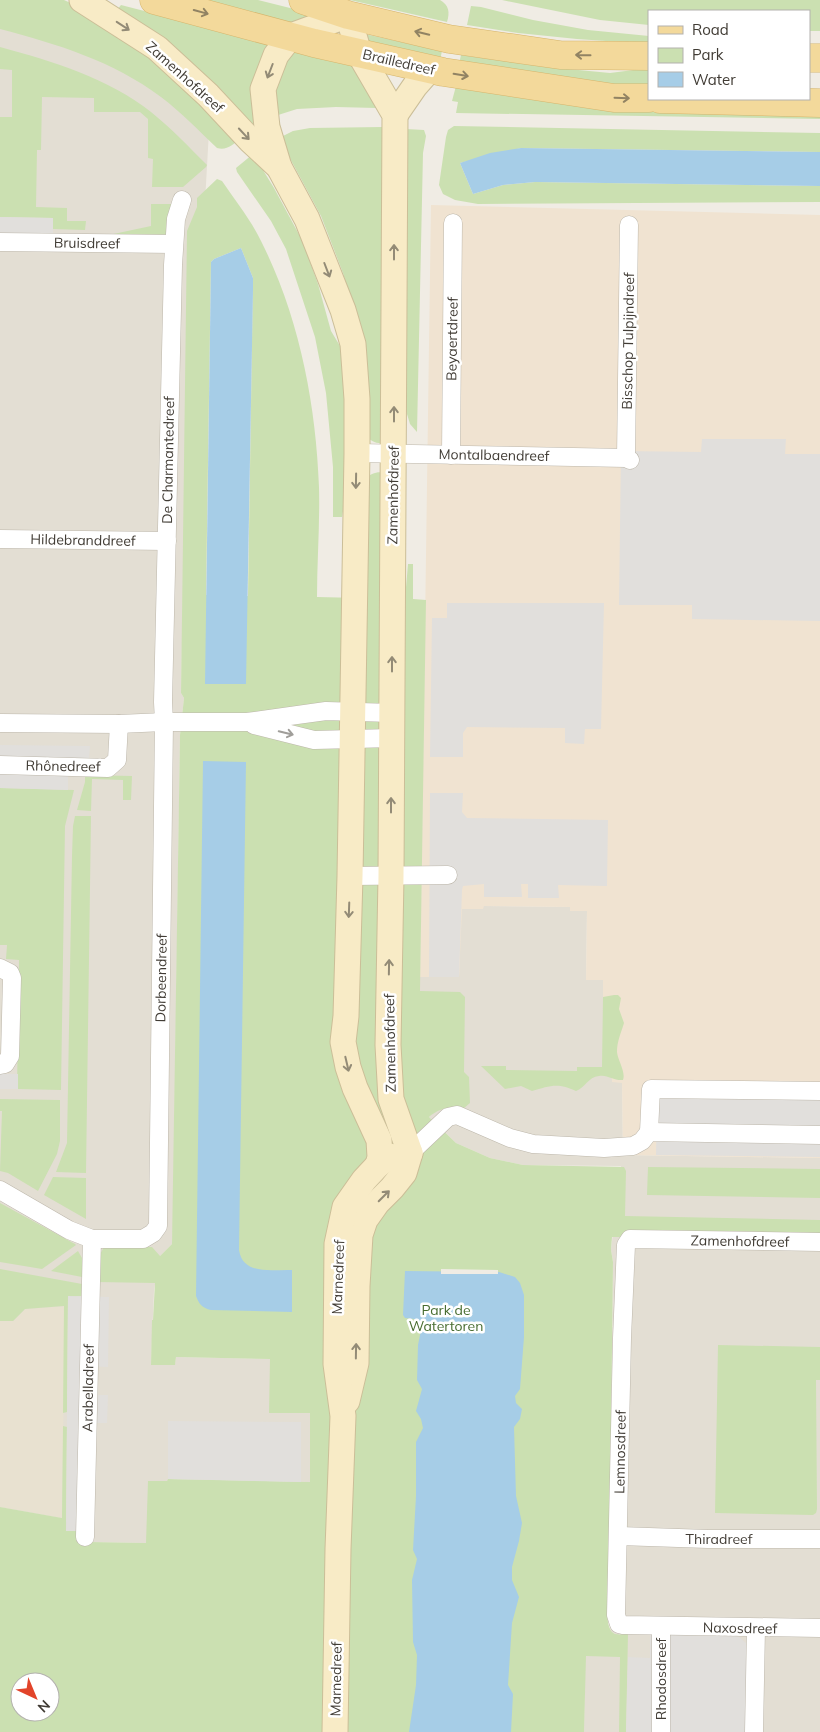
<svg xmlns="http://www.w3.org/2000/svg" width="820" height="1732" font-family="Mulish,sans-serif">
<rect width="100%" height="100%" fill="#f0ece4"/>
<g fill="#e3ded3">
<polygon points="0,0 211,95 183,595 181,693 184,698 180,735 173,1229 172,1244 160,1256 154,1290 151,1364 175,1364 176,1357 270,1359 310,1413 310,1482 168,1479 146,1543 89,1542 62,1518 0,1507"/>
<polygon points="483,906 570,907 570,911 587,911 586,980 603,980 611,997 612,1082 622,1082 623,1155 820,1158 820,1732 584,1732 585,1656 620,1656 616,1635 611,1631 607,1614 609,1606 613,1262 611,1250 621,1166 523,1165 490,1158 456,1143 429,1117 438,1109 454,1107 464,1072 460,992 420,992 420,977 459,977 461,909 483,909"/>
</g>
<polygon fill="#f0e3d1" points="431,205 820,215 820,1158 623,1155 622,1083 612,1082 611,997 603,997 603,980 586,980 587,911 570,911 570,907 484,906 483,909 462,909 459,977 420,977"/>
<polygon fill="#e8e1d0" points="65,1306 62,1518 0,1507 0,1321 13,1321 25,1309"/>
<g fill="#cbe0b1" fill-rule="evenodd">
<path d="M0,0H64L86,10L126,35L240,139C233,144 227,151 217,148C199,131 181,112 161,97C113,61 57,44 0,29Z"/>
<polygon points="189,0 258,0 322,16 294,27"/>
<path d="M350,0H440C449,5 450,12 447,22Z"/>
<polygon points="502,0 820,0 820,31 809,31 809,11 649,11 649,25 600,20"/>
<polygon points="121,5 272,44 260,125 251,131 117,10"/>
<polygon points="471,6 481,7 533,20 588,30 649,36 649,44 577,39 518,33 467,25"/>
<polygon points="360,33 442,51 440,60 363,43"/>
<path d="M0,47C52,61 108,78 151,112C171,128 189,147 207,165L206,167L183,187H152L153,159L148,158V119L140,112H94V98L42,97L41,150H37L36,207L67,208V221H86L85,230L53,229V218L0,217V117H12V70L0,69Z"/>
<polygon points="295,49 359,65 377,108 336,107 297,109 275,116 274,82 278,72"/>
<polygon points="461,55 547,67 610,73 649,68 649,87 626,86 459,64"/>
<polygon points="456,86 820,113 820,119 456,113 458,102 452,101"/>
<polygon points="454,126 820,133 820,152 521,148 460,163 473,194 503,185 535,182 820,186 820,202 478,204 455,200 443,194 439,185 446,137 448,130"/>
<path d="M382,127L384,153L391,443C380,444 374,444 366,436L352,306L343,273L321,216L279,138L293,131L310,128Z"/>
<polygon points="406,129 424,130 426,136 423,153 417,432 410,424 404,404"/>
<polygon points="253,154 274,188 303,242 318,284 331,331 340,346 347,364 351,464 342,517 333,517 333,467 326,393 315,337 286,249 271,221 237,172 236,168"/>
<path d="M217,179L222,181C235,200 251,220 261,241C299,316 316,404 319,487C320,524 317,561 317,597L360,598L368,476C376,471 382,472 391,472L389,599H405L408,564H413V599L426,600L420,991L460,992L465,997L464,1072L469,1077L470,1103L463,1109C450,1106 439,1108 429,1117L456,1143L490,1158L523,1165L624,1167L626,1171L625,1216L820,1220V1236L612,1237L611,1250L613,1262L609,1606C607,1613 606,1630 615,1634C619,1635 625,1634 628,1634L626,1732H619L620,1657L586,1656L584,1732H0V1507L62,1518L63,1426L67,1427L66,1521L89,1542L146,1543L148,1481H167L168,1479L310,1482V1413H269L270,1359L176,1357L175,1365H151L152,1320H153L155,1283L96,1282L97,1260L104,1247H152L160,1256L172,1244L180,735L184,698L181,693L187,231L197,207V198ZM241,248L253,278L248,596L206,595L211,262L214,259ZM20,1682H50V1712H20Z"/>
<polygon points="151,204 172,204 171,227 165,236 104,236 151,226"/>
<polygon points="85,775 132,776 131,800 123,800 123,780 92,779 91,811 77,810 85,782"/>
<polygon points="0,788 74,790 65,826 61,1090 17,1089 19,960 6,959 7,945 0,945"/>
<polygon points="75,816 91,816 86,1173 56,1172 67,1143 72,856 73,826"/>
<path d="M614,995H618L621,998L619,1009L624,1023C621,1033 617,1041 617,1052C618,1061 626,1072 623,1080C614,1081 607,1074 599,1076C588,1077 585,1088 576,1091C558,1082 549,1086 532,1091L521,1086L505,1089L481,1066H506V1070L577,1071V1067H602L603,997Z"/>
<polygon points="0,1099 60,1100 60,1141 57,1154 38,1191 8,1173 0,1171 2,1111 0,1111"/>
<polygon points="648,1167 820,1169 820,1198 647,1195"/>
<polygon points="53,1177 86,1178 86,1219 44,1195"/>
<polygon points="0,1203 75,1244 76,1245 42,1269 0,1262"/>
<polygon points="78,1251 82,1258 82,1277 51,1271"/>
<polygon points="0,1269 82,1284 82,1296 68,1297 67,1412 63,1413 64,1306 25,1309 13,1321 0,1321"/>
<polygon points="718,1345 820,1347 820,1380 816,1380 817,1509 816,1513 813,1515 715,1513"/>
</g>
<g fill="#e1dfdc">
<polygon points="0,217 53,218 53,234 0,233"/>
<polygon points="702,439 786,439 785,454 820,454 820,621 692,619 692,605 619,605 621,451 701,452"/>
<polygon points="447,603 604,603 601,729 585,729 584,744 565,743 565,728 467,727 463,733 463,757 430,757 432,618 447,618"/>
<polygon points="0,745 90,746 89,759 0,757"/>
<polygon points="0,774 68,776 68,790 0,788"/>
<polygon points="430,793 463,793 462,812 467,818 608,820 607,886 558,885 559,898 528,898 528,884 521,884 522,897 484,897 484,884 463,886 462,890 459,977 429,977"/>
<rect x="0" y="1074" width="18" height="15"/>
<polygon points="657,1097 820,1098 820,1157 656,1155"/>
<polygon points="68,1296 109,1297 108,1367 81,1366 80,1395 108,1395 107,1423 80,1423 79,1531 66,1531"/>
<polygon points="168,1421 301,1422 301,1482 168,1479"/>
<polygon points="728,1634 739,1637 746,1643 748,1649 747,1732 626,1732 628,1657 650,1658 650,1635"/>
</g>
<g fill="#a6cde7">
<polygon points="521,148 820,152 820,186 535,182 503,185 473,194 460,163 490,153"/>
<polygon points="241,248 253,278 253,290 246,684 205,684 211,262 214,259"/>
<path d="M203,761L246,762L239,1250C243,1276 272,1269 292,1270V1312L211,1310C202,1308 199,1304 196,1296Z"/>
<polygon points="405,1271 499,1272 515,1277 520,1283 524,1295 524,1337 520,1389 515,1396 516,1403 522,1409 520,1419 514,1427 516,1496 522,1523 519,1541 512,1567 512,1580 519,1597 512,1623 508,1685 513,1694 511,1732 409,1732 416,1685 417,1655 413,1642 412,1580 417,1559 413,1550 416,1496 416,1442 423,1428 421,1419 416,1411 422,1389 417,1380 418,1345 421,1330 414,1319 405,1318 403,1315"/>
</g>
<polygon fill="#f0ece4" points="441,1269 498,1270 498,1274 441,1274"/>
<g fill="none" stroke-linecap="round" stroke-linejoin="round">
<g stroke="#bdb7ab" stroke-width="19">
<g id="street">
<polyline points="0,242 174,244"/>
<polyline points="357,453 626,458 630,460"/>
<polyline points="451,455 453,223"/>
<polyline points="626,458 629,225"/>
<polyline points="0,539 167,541"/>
<polyline points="0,723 119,724 164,722 247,722 326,711 392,713"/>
<polyline points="254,725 314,740 392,738"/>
<polyline points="0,765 108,768 117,760 119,724"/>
<polyline points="350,876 448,875"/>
<polyline points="0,968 10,973 12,978 10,1056 5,1064 0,1065"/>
<polyline points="649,1132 651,1089 820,1091"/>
<polyline points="410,1153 448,1117 457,1115 510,1138 533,1144 604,1148 633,1146 642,1141 649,1132 820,1135"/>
<polyline points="0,1190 69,1230 92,1239 143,1239 153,1233 158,1226 164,722 163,702 173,265 176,219 182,200"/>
<polyline points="820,1242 630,1239 626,1245 622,1338 616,1615 619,1624 623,1625 820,1628"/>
<polyline points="619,1536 708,1539 820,1539"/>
<polyline points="85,1537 92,1239"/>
<polyline points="661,1626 661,1732"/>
<polyline points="754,1732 756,1628"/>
</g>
</g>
<g stroke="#cbbe98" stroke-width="27">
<g id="secondary">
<polyline points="82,0 157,48 208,95 250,140 279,167 307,219 343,310 353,344 357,399 357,453 350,876 346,1016 343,1042 348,1067 355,1088 379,1140 380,1157 378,1165"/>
<polyline points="395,115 415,86 430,69"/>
<polyline points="279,167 267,127 263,89 276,55 291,36 348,15 359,53 395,115 391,876 388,1045 391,1099 410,1153"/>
<polyline points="347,1401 356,1363 357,1286 360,1235 365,1220 377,1203 392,1188 404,1173 410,1153"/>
<polyline points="335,1732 338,1549 343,1416 336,1364 337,1244 345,1207 364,1180 378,1165 390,1156"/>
</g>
</g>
<g stroke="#d5b56d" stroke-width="29">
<g id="primary">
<polyline points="154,0 314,43 443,72 614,98 649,98"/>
<polyline points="303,0 348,15 449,39 560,55 649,56"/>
<polyline points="809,58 820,58"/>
<polyline points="660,99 820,103"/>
</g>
</g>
<use href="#street" stroke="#fff" stroke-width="18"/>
<use href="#secondary" stroke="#f8ebc6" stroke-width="25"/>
<use href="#primary" stroke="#f3d99b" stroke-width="28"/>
</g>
<defs><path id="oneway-shaft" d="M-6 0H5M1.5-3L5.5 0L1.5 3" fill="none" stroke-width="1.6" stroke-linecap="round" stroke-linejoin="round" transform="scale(1.25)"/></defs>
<g stroke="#918363">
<use href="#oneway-shaft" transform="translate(201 12) rotate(15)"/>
<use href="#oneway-shaft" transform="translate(422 33) rotate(-166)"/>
<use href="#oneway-shaft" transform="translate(583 55) rotate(-179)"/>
<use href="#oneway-shaft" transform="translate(461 75) rotate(9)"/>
<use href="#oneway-shaft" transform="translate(622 98) rotate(2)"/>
</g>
<g stroke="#938b76">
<use href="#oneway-shaft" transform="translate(123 26) rotate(33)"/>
<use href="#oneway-shaft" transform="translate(270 71) rotate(111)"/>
<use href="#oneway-shaft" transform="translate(244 134) rotate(47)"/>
<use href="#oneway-shaft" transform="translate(394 252) rotate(-90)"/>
<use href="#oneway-shaft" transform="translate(327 270) rotate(69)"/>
<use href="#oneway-shaft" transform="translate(394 414) rotate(-90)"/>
<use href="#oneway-shaft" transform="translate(356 481) rotate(91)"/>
<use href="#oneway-shaft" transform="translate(392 664) rotate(-90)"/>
<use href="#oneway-shaft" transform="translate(391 805) rotate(-90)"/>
<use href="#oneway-shaft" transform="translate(349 910) rotate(92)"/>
<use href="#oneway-shaft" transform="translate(389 967) rotate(-89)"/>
<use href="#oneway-shaft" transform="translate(347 1064) rotate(77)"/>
<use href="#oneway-shaft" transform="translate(384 1196) rotate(-45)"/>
<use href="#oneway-shaft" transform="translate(356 1351) rotate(-89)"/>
</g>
<use stroke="#a09e9a" href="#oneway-shaft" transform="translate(286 733) rotate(14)"/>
<g text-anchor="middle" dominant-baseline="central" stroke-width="5" stroke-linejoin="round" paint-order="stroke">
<g font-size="14" fill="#413c35" stroke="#fff">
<text transform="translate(399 62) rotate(13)">Brailledreef</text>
<text transform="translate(185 77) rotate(42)">Zamenhofdreef</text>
<text transform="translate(87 243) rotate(1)">Bruisdreef</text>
<text transform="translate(452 339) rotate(-89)">Beyaertdreef</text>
<text transform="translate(628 341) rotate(-89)">Bisschop Tulpijndreef</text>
<text transform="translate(494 455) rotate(1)">Montalbaendreef</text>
<text transform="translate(168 460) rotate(-89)">De Charmantedreef</text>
<text transform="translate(393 495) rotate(-89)">Zamenhofdreef</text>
<text transform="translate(83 540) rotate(1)">Hildebranddreef</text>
<text transform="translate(63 766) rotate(1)">Rhônedreef</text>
<text transform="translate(161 978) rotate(-89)">Dorbeendreef</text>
<text transform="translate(390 1043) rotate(-91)">Zamenhofdreef</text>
<text transform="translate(740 1241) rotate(1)">Zamenhofdreef</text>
<text transform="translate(338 1277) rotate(-88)">Marnedreef</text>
<text transform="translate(88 1388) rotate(-89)">Arabelladreef</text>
<text transform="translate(620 1452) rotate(-89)">Lemnosdreef</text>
<text x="719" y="1539">Thiradreef</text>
<text transform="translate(740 1628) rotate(1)">Naxosdreef</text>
<text transform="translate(336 1679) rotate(-89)">Marnedreef</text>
<text transform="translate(661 1679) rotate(-90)">Rhodosdreef</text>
</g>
<g font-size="14" fill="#476c2f" stroke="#fff">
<text x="446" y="1310">Park de<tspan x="446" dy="16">Watertoren</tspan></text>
</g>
</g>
<rect x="648" y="10" width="162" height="90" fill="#ffffff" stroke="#b3b1ae"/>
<rect x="658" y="26" width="25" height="8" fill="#f3d99b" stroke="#b3b1ae"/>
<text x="692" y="35" font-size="15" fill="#413c35">Road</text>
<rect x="658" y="48" width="25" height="15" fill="#cbe0b1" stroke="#b3b1ae"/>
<text x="692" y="60" font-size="15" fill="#413c35">Park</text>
<rect x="658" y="72" width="25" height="15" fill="#a6cde7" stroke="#b3b1ae"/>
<text x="692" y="85" font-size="15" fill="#413c35">Water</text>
<g transform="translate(35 1697) rotate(136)"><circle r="24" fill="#ffffff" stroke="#b3b1ae"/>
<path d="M0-4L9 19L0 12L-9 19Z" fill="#e2442a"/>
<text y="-8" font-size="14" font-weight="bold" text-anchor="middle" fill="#413c35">N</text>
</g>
</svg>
